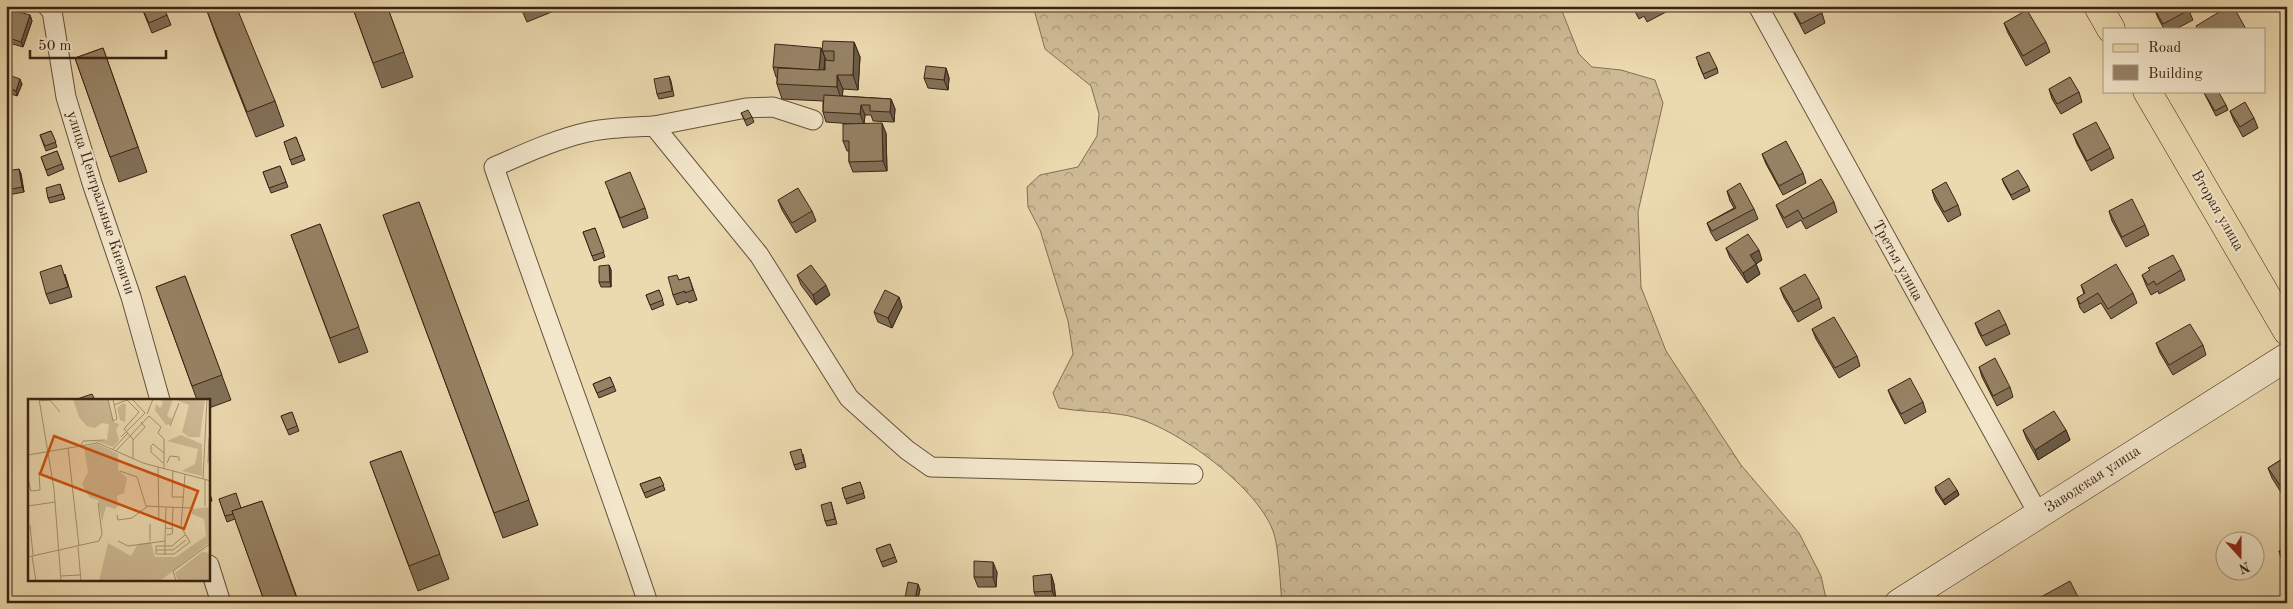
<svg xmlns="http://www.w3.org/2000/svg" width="2293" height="609" font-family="'Old Standard TT',serif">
<defs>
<pattern id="forest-crowns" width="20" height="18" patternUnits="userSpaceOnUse" patternTransform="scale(1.25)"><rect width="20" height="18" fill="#cdba95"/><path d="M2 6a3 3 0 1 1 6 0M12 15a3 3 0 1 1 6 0" fill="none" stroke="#a79778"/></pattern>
</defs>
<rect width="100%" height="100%" fill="#ebd9af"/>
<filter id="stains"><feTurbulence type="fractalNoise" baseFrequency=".004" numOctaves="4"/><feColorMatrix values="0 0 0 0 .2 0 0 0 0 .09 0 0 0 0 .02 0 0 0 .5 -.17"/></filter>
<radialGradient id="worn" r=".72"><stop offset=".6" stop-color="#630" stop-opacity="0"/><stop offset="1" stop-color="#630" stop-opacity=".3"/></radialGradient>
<path fill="url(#forest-crowns)" stroke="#846f54" d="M1033,6H1560L1579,54L1592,67L1621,70L1655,80L1663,103L1638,212L1641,287L1666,351L1741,465L1799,533L1821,576L1827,603H1282C1280,584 1279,547 1273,531C1257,486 1170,422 1124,415C1102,411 1081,412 1059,408L1053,393L1073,354L1068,321L1040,230L1028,207L1027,187L1040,175L1078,167L1097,136L1099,114L1091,86L1045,49Z"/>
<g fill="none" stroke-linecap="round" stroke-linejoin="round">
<g stroke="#66513b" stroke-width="21">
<g id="street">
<polyline points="47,6 52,11 66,97 92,183 131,297 160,400"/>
<polyline points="1758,6 2039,515"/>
<polyline points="654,126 746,108 773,107 813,120"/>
<polyline points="209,565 221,603"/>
<path d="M648,603C599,457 544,313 494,167C524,154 556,139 588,132C610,127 632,127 654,126L759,255L849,398L907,450L931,467L1193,474"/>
</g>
</g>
<g stroke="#3a2414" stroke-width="29">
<polyline id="secondary" points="1899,603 2287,357"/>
</g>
<g stroke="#3a2414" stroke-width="29">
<g id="primary">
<polyline points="2098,6 2111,29"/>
<polyline points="2147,91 2287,331"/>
</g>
</g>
<use href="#street" stroke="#f2e6cb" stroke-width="19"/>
<use href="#secondary" stroke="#f2e6cb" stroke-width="28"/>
<use href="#primary" stroke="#ebd9af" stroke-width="28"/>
</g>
<g fill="#817057" stroke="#3a2414">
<polygon points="141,6 167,15 171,25 152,33"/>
<polygon points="352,6 387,6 413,77 382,88"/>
<polygon points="520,6 563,6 564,7 527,22"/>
<polygon points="1632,6 1669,6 1665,8 1666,12 1647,22 1644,16 1639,19"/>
<polygon points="1790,6 1818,6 1822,13 1825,23 1805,34"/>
<polygon points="2157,6 2202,6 2190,13 2193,20 2176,29 2164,29 2158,18 2154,8"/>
<polygon points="207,11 275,101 284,126 256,137 216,36"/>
<polygon points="30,15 32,21 23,47 6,42 6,28"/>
<polygon points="2004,23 2046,42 2050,52 2026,66 2008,33"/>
<polygon points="854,42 860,57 858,90 843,89 842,96 891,99 895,109 894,122 873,121 871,115 865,115 864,123 886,133 887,171 853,172 849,162 849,151 847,151 843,141 853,124 826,122 823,112 823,101 782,99 777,84 777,77 776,77 773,67 821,48 825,58 824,70 825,70 826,60 822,51"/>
<polygon points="103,48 147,172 119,182 75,58"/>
<polygon points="1698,63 1717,68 1718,73 1705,79"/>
<polygon points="946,68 949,78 948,90 928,88 924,78"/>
<polygon points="6,74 22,84 17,96 6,92"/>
<polygon points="669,76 671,81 674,96 659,99 657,94"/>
<polygon points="2049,89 2079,92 2082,102 2061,114 2052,99"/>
<polygon points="2203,91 2226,105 2228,110 2216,116"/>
<polygon points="2230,111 2254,118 2258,128 2243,137 2234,121"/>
<polygon points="741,113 752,117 754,122 747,126"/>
<polygon points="51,131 57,147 46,151 40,135"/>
<polygon points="2073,134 2110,148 2114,158 2091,171 2077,144"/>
<polygon points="296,137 305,160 292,165 284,142"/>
<polygon points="57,151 64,169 48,176 41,157"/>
<polygon points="1762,154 1803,173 1806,183 1783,195 1766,164"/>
<polygon points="280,166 288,187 271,193 263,172"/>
<polygon points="19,169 21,174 24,192 8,195 7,190"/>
<polygon points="2002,179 2028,186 2030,191 2013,200 2004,184"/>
<polygon points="60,184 65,199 50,203 48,198"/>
<polygon points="1932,190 1958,205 1961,215 1948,222 1935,200"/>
<polygon points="1727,191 1754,209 1758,219 1716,241 1711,233 1707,223 1734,208 1730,201"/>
<polygon points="609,192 645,208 648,218 623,228"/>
<polygon points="778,200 812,211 816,221 796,233 782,210"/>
<polygon points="419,202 538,525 503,538 383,215"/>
<polygon points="1834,202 1837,212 1806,229 1801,220 1787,228 1780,214 1776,205"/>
<polygon points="2109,211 2145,225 2149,235 2126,247 2112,221"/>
<polygon points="320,224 368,352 339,363 291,235"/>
<polygon points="595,228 605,257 594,261 583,232"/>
<polygon points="1726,248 1762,260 1756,264 1760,274 1747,283 1730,258"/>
<polygon points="609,265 611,270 611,287 601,287 599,282"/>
<polygon points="2181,270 2185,280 2159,294 2158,291 2151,295 2146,285 2142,275"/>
<polygon points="65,274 72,297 50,304 46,294"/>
<polygon points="797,275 830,295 816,305 801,285"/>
<polygon points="185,276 231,400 209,408 209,400 197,400 156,287"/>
<polygon points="689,277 697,300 689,303 688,301 677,305 673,295 679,280"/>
<polygon points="2081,285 2133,293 2137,303 2111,319 2101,303 2084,313 2080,308 2077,298 2084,294"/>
<polygon points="1780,288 1819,298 1822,308 1798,322 1784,298"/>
<polygon points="659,290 664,305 652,310 646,295"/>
<polygon points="899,297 902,307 892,328 878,322 874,312"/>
<polygon points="1975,323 2006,324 2010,334 1986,346 1979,333"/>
<polygon points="1812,329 1857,356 1860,366 1839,378 1816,339"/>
<polygon points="2156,343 2203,345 2206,355 2173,375 2160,353"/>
<polygon points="1979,367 2010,387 2013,397 1997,406 1982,377"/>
<polygon points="610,377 616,391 599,398 593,384"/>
<polygon points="1888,390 1923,402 1926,412 1905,424 1892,400"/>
<polygon points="292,412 299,431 289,435 281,416"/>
<polygon points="2023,430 2066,430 2070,440 2038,460 2027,440"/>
<polygon points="401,451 449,579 418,591 370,462"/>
<polygon points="803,454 806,467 796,470 794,465"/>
<polygon points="2287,456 2284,497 2272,478 2268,468"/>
<polygon points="660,477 665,490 646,498 640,484"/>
<polygon points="860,482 865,498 847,504 842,488"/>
<polygon points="1935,487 1957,490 1959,495 1945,505 1936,492"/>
<polygon points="209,489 212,501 209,502"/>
<polygon points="219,499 241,508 262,501 299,603 265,603 235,519 227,522"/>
<polygon points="831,502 837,524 827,526 825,521"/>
<polygon points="890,544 897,562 883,567 876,549"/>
<polygon points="2287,547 2287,569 2282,561 2279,551"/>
<polygon points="997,572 996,587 978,587 974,577"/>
<polygon points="1051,574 1054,584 1056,601 1038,602 1034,592"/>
<polygon points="920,589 917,603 907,603 905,598"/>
</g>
<g fill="#695b47" stroke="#3a2414">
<polygon points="30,15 32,21 23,47 21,42"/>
<polygon points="854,42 860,57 858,90 853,75"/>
<polygon points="821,48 825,58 823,81 819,71"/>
<polygon points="946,68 949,78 948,90 944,80"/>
<polygon points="837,75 843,89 842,101 837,87"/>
<polygon points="20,79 22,84 17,96 16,91"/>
<polygon points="891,99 895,109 894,122 890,112"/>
<polygon points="861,105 865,115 864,124 860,114"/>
<polygon points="882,123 886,133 887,171 883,161"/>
<polygon points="6,129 8,134 6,146"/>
<polygon points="19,169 21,174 24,192 22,187"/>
<polygon points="1759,250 1762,260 1754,265 1750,255"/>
<polygon points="1756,264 1760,274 1747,283 1743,273"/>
<polygon points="609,265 611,270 611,287 610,282"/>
<polygon points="826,285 830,295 816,305 813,295"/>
<polygon points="899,297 902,307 892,328 888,318"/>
<polygon points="2066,430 2070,440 2038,460 2035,450"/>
<polygon points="2287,483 2287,496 2284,497 2281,487"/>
<polygon points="1957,490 1959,495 1945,505 1943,500"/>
<polygon points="993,562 997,572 996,587 993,577"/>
<polygon points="1051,574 1054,584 1056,601 1052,591"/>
<polygon points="918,584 920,589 917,603 916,603 915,600"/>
</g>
<g fill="#968265" stroke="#3a2414">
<polygon points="141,6 163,6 167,15 149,23"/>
<polygon points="220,6 236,6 275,101 247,112 207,11"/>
<polygon points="352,6 387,6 404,52 373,63"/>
<polygon points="521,6 537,6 523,12"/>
<polygon points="1634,6 1654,6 1643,12 1640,7 1635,9"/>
<polygon points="1791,6 1818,6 1822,13 1801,24"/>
<polygon points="2157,6 2187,6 2189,10 2163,24 2154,8"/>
<polygon points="2229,6 2233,6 2246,29 2198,29 2196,26"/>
<polygon points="12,10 30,15 21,42 6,37 6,28"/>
<polygon points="2027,10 2046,42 2023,56 2004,23"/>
<polygon points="823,41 854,42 853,75 837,75 837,87 777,84 778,68 825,70 825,60 834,61 834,51 822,51"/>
<polygon points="775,44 821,48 819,70 773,67"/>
<polygon points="103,48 138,147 110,157 75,58"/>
<polygon points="1709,52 1717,68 1703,74 1696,57"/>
<polygon points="926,66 946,68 944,80 924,78"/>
<polygon points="6,74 20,79 16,91 6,87"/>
<polygon points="669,76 672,91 657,94 654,79"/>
<polygon points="2070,77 2079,92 2057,104 2049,89"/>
<polygon points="2203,91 2218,91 2226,105 2215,111"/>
<polygon points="824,95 891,99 890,112 870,111 870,105 861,105 860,114 823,112"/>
<polygon points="2245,102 2254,118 2240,127 2230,111"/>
<polygon points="748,110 752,117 745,120 741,113"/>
<polygon points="2096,122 2110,148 2087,161 2073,134"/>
<polygon points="882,123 883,161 849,162 849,141 843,141 843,124"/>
<polygon points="51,131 56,142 45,146 40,135"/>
<polygon points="296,137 303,155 290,160 284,142"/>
<polygon points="1786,141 1803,173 1779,186 1762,154"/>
<polygon points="57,151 62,164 46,170 41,157"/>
<polygon points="280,166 286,182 269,188 263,172"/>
<polygon points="19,169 22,187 7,190 6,171"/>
<polygon points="2018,170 2028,186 2011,195 2002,179"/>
<polygon points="630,172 645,208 620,218 605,182"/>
<polygon points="1821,179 1834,202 1803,219 1798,210 1784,218 1776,205"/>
<polygon points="1946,182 1958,205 1944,212 1932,190"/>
<polygon points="1740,183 1754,209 1712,231 1707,223 1736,208 1727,191"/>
<polygon points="60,184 63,194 48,198 46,188"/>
<polygon points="798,188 812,211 792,223 778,200"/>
<polygon points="2132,199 2145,225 2122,237 2109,211"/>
<polygon points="419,202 529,500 494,513 383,215"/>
<polygon points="320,224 359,327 330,338 291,235"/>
<polygon points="595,228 604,252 592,256 583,232"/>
<polygon points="1748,234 1759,250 1750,255 1756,264 1743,273 1726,248"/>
<polygon points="2173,255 2181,270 2156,285 2154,281 2148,285 2142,275 2150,270 2148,268"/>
<polygon points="2116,264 2133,293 2108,309 2098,293 2080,304 2077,298 2085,293 2081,285"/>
<polygon points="61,265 68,287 46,294 40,272"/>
<polygon points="609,265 610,282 599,282 599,266"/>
<polygon points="811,265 826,285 813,295 797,275"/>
<polygon points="1805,274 1819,298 1794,312 1780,288"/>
<polygon points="677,275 679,280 689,277 693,290 685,293 685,291 673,295 668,277"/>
<polygon points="185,276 222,375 192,386 156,287"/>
<polygon points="659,290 663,300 650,305 646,295"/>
<polygon points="885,290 899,297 888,318 874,312"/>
<polygon points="1999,310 2006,324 1982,336 1975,323"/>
<polygon points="1834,317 1857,356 1835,368 1812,329"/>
<polygon points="2190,324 2203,345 2169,365 2156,343"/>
<polygon points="1995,358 2010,387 1993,396 1979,367"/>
<polygon points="610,377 614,386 597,393 593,384"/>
<polygon points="1910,378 1923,402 1901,414 1888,390"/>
<polygon points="92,394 95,400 74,400"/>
<polygon points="2054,411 2066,430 2035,450 2023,430"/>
<polygon points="292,412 297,426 287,430 281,416"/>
<polygon points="801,449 804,462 794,465 790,452"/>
<polygon points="401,451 440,554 409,566 370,462"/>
<polygon points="2287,456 2287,483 2281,487 2268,468"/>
<polygon points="660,477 664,485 644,493 640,484"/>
<polygon points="1949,478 1957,490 1943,500 1935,487"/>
<polygon points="860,482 864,493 845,499 842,488"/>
<polygon points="236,493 241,508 232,511 233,514 225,516 219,499"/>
<polygon points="262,501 298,602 295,603 265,603 232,511"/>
<polygon points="831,502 835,519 825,521 821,505"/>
<polygon points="890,544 895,557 881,562 876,549"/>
<polygon points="2287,547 2287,566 2279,551"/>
<polygon points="974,561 993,562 993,577 974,577"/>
<polygon points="1051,574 1052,591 1034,592 1033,576"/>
<polygon points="2070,581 2081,603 2041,603 2039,598"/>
<polygon points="908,582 918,584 915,600 905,598"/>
<polygon points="2019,597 2022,603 2008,603"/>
</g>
<g text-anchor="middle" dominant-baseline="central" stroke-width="4" stroke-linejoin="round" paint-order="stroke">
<g font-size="15" fill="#3a2414" stroke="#f2e6cb">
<text transform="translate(100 203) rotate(72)">улица Центральные Кневичи</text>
<text transform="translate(2217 211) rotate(60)">Вторая улица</text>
<text transform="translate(1897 261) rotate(61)">Третья улица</text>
<text transform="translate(2093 480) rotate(-33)">Заводская улица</text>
</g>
</g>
<g transform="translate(28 399)">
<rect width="182" height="182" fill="#ebd9af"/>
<path d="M45,0H80L86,23L91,25L88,31L91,41L85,48L71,43L54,44L79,41L81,25L74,24L67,29L59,27L51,18ZM132,0H145L139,17L144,20L142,25L138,26L127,11L128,5L132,9L135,4ZM146,0H177L172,38H161L154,33L161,6ZM95,4L98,6L97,23L92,21L89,9ZM153,36L174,45V77L154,72L167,65L170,50L139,42ZM70,45L90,55V71L99,79L96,94L89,97L90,107L87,110L78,107L74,123L70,101L62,99L54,85L60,73L56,48ZM182,108V143L132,182H71L80,144L103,157L110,145L123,143L127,158H148L178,137L176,120L164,115V110ZM174,153L182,154V182H150L147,174Z" fill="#cdba95"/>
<path fill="none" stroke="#a49171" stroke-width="1" d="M11,0L26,90L33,182M80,0L85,22L89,20L85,0M98,0L111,13L96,30L105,40V60M11,2L22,1L32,13M86,6L101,0M119,15L125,0M121,17L133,28L130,34L136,40V69M142,27L151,4M93,38L117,14L104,0M105,41L117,28L113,23M53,46L55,42L77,41M40,49L51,147M85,50L100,34M88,52L121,17M0,56L70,44L115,64L183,82M135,64L123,53V47L125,45L136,54M139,64L142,57L151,58V62M180,64L181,39M130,68L131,122M145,71L144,98H156M92,72L109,78L118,107L138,108L137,142M0,79L3,92L12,91L11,73M175,80L179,0M177,80V107M0,107L27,103M138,108L164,109L165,103M89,116L90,121L104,119L120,107M122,125V142M2,126L5,156M138,129L145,130L144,135L139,136M144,130L145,108M157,136L144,147H128V155H146L162,143L153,128L157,75M90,142L100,147L137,142V156M50,148L53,182M128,151H145L158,141M4,157L8,182M0,158L71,142L74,135L70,104M33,177L52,176M148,182L145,172L183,144"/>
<path fill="#ce510d" fill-opacity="0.15" stroke="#ce510d" stroke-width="2.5" d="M26,37L170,92L156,130L12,75Z"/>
<rect width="182" height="182" fill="none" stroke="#3a2414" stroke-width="2.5"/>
</g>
<rect width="2293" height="609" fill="none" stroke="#ebd9af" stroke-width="25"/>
<rect x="8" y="8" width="2278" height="594" fill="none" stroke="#3a2414" stroke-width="2.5"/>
<rect x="12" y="12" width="2268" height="584" fill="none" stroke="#3a2414"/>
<rect x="2103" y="28" width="162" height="65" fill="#f2e6cb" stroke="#a89882"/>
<rect x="2113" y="44" width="25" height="8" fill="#ebd9af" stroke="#a89882"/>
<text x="2148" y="52" font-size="15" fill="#3a2414">Road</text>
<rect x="2113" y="65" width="25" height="15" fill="#968265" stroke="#a89882"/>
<text x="2148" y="78" font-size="15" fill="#3a2414">Building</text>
<g transform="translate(2240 556) rotate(159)"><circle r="24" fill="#f2e6cb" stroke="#a89882"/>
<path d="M0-4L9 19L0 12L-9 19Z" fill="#8f2418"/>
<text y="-8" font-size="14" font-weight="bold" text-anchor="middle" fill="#3a2414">N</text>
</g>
<path d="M30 50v8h136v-8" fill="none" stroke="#3a2414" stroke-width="2.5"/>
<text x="38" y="50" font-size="15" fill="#3a2414" stroke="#f2e6cb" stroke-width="4" paint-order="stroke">50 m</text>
<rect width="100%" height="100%" filter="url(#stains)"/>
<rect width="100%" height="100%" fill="url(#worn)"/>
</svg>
